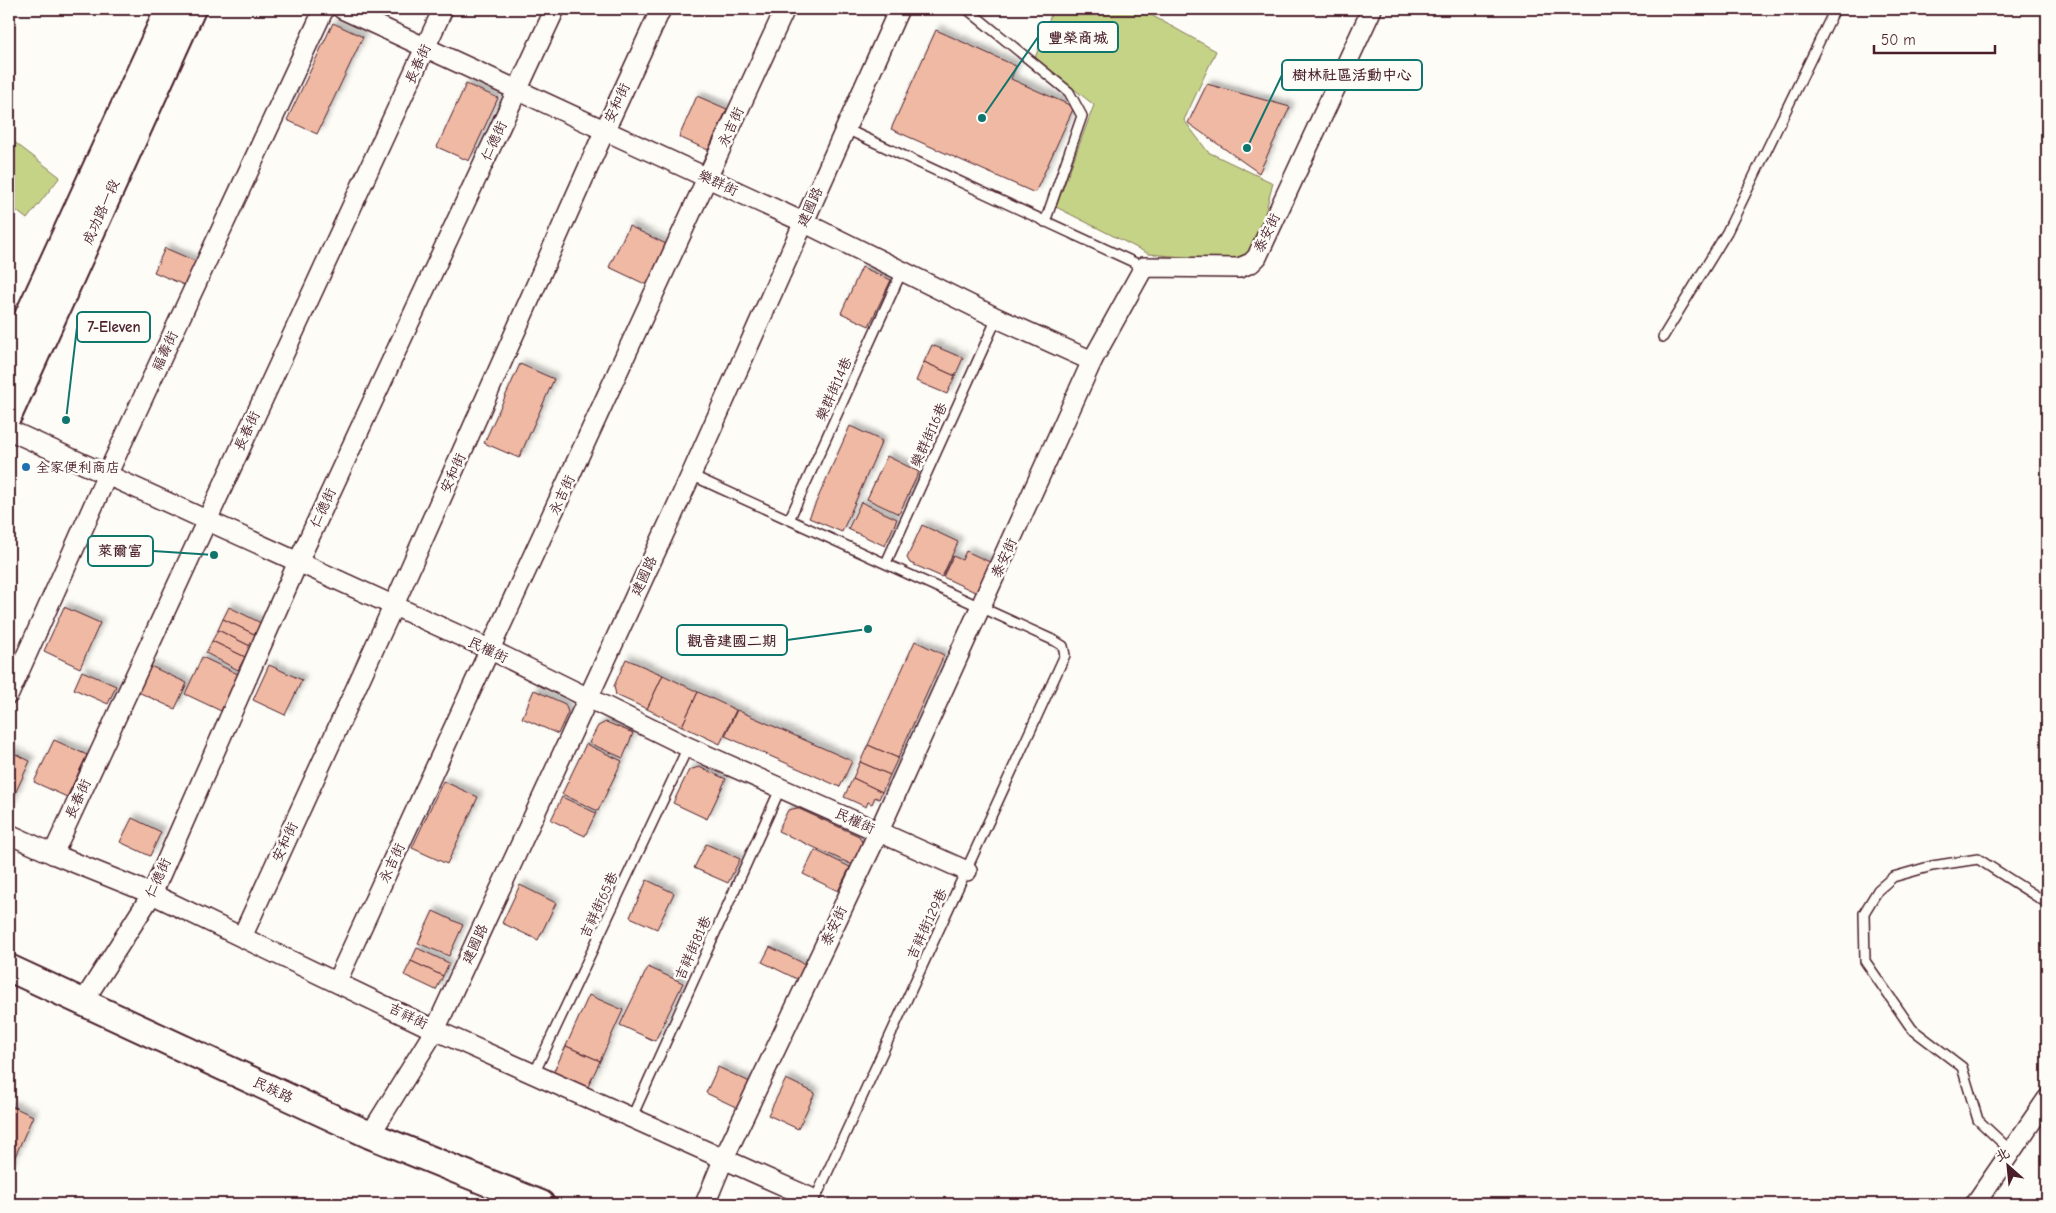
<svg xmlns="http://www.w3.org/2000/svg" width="2056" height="1213" font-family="'Comic Neue','LXGW WenKai TC',sans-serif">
<defs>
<filter id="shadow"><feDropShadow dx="4.5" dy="-4.5" stdDeviation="2.5" flood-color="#0004"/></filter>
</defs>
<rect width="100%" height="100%" fill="#fdfcf7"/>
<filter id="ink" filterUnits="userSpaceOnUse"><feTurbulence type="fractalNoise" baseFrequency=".02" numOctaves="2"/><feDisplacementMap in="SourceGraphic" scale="10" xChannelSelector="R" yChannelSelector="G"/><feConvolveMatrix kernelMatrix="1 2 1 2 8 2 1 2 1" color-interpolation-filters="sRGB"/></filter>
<g filter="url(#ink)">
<g fill="#c5d387" stroke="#887959">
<polygon points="1053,9 1145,9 1144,11 1216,51 1184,120 1208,152 1273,183 1255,251 1237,262 1149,254 1056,207 1094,105 1035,58"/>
<polygon points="9,138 60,177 27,219 9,205"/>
</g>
<g fill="#f0b9a4" stroke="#4a1f2b" filter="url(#shadow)">
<polygon points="333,23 363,37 317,134 287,120"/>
<polygon points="936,30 1016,66 1011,79 1074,107 1035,193 891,129"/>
<polygon points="466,84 498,98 469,161 437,147"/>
<polygon points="1207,84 1290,107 1259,173 1188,123"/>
<polygon points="697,96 727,109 708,150 679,137"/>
<polygon points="629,226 666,244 647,285 609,267"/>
<polygon points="165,248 202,264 191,288 154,272"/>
<polygon points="862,267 891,280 869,326 841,313"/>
<polygon points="932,345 963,358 955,376 924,362"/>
<polygon points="924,362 955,376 947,394 916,381"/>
<polygon points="520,364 554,379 519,458 484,443"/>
<polygon points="850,426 882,441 842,532 809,518"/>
<polygon points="887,456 919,472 899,514 867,499"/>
<polygon points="861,502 897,519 885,546 848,529"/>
<polygon points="922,525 958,542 942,577 910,563 907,558"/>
<polygon points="966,551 994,564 980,591 975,592 943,577 953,556 962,560"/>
<polygon points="64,607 100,623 80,668 44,651"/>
<polygon points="229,607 261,623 256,635 223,619"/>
<polygon points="223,619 256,635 250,646 218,630"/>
<polygon points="218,630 250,646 245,657 212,641"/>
<polygon points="212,641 245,657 238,670 206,653"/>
<polygon points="915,641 944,655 898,758 868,745"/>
<polygon points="202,657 238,674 221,711 185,694"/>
<polygon points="626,659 663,675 647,709 616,695 614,686"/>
<polygon points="148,665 187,683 175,709 136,691"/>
<polygon points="269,665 302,680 285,715 253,700"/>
<polygon points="82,671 116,686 108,704 74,689"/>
<polygon points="663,675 698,692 682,726 647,709"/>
<polygon points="534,690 565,704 568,712 558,734 522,718"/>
<polygon points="698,692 736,710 720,744 682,726"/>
<polygon points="737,710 852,761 840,787 725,736"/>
<polygon points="606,722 633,733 623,758 589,743 598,726"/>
<polygon points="54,740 87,755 67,797 34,782"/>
<polygon points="586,744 622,761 598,811 562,794"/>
<polygon points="868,745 898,758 890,775 860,762"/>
<polygon points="9,751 30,761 14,796 9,794"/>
<polygon points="860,762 890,775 882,792 853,778"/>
<polygon points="699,767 726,779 707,819 673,803 689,770"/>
<polygon points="853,778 882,792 879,799 875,797 872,804 868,802 866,807 844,797"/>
<polygon points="443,781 478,797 447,864 412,848"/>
<polygon points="9,794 14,796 9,809"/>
<polygon points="562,797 596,813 585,836 551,820"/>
<polygon points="797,808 859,836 863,844 853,865 778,831 788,810"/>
<polygon points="132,818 161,832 150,856 120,842"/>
<polygon points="706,844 740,859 728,883 694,868"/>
<polygon points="815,850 850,867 838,891 803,874"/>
<polygon points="647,880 674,893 657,929 630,917"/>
<polygon points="520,885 556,903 538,940 502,923"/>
<polygon points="433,911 463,925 449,956 418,943"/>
<polygon points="770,947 809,966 801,981 762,962"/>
<polygon points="417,948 449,963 443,976 411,961"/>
<polygon points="411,961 443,976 436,990 404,975"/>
<polygon points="648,967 683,983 655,1041 620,1025"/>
<polygon points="589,995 623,1010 600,1061 566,1046"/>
<polygon points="566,1046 600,1061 586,1091 552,1075"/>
<polygon points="718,1067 752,1083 740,1109 706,1093"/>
<polygon points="786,1079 815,1093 798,1129 768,1115"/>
<polygon points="9,1105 33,1116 9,1170"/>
</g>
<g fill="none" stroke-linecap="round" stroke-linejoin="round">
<g stroke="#4a1f2b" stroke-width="12">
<g id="lane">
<polyline points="967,9 1069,92 1082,116 1045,222"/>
<polyline points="846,129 1144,267"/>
<polyline points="1663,337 1727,232 1835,9"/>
<polyline points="691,475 1055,641 1063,646 1065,655 817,1195 809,1197"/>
<polyline points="790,518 902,271"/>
<polyline points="886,563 997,318"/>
<polyline points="534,1074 688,747"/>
<polyline points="631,1119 781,787"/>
<polyline points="2011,1151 1978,1120 1962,1067 1912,1029 1865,961 1864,913 1878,890 1893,877 1932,866 1978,859 2047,903"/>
</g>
</g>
<g stroke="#4a1f2b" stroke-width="22">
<g id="street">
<polyline points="342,9 803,222 997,318 1092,361"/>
<polyline points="9,430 491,650 688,747 967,871"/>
<polyline points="9,694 107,475 324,9"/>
<polyline points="9,834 53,854 152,894 435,1030 809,1197"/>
<polyline points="53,854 443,9"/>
<polyline points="242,937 393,607 604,132 661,9"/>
<polyline points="337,981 785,9"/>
<polyline points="83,1002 152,894 298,562 555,9"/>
<polyline points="370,1135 435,1030 691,475 899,9"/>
<polyline points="705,1204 724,1158 879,831 1092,361 1144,267 1239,268 1251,263 1257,257 1372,9"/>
<polyline points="1975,1204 2047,1099"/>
</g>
</g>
<g stroke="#4a1f2b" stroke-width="30">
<g id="secondary">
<polyline points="9,358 169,9"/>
<polyline points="9,414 192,9"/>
<polyline points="9,968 370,1135 541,1204"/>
</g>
</g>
<use href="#lane" stroke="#fdfcf7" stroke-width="9"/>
<use href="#street" stroke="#fdfcf7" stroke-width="19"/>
<use href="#secondary" stroke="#fdfcf7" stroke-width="26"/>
</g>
</g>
<circle fill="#1f6fb2" stroke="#fdfcf7" stroke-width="2" cx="26" cy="467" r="5"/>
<g text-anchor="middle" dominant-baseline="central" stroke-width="5" stroke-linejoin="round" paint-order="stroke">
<g font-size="14" fill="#4a1f2b" stroke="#fdfcf7">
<text transform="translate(418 64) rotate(-65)">長春街</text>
<text transform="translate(617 103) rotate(-65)">安和街</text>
<text transform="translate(731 127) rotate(-65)">永吉街</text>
<text transform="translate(494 141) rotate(-65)">仁德街</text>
<text transform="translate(718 183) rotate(25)">樂群街</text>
<text transform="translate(810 207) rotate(-66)">建國路</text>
<text transform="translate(101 212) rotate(-66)">成功路一段</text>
<text transform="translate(1267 233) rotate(-64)">泰安街</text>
<text transform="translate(165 351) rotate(-65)">福壽街</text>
<text transform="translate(834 389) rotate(-66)">樂群街14巷</text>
<text transform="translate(247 431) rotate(-65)">長春街</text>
<text transform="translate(929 435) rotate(-66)">樂群街16巷</text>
<text transform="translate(453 473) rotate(-66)">安和街</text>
<text transform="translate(562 495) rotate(-65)">永吉街</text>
<text transform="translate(323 508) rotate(-65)">仁德街</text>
<text transform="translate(1004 558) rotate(-66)">泰安街</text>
<text transform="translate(644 576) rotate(-65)">建國路</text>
<text transform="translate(488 650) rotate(25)">民權街</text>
<text transform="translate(78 799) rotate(-65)">長春街</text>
<text transform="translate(855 821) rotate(24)">民權街</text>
<text transform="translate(285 842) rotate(-65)">安和街</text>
<text transform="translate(392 863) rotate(-65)">永吉街</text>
<text transform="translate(158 878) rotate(-65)">仁德街</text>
<text transform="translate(599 905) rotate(-65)">吉祥街65巷</text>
<text transform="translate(927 924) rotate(-65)">吉祥街129巷</text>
<text transform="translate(834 926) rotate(-65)">泰安街</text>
<text transform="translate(475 944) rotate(-65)">建國路</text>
<text transform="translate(693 948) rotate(-66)">吉祥街81巷</text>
<text transform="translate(408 1016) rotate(26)">吉祥街</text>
<text transform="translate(273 1090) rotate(25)">民族路</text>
</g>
<g font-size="14" fill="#4a1f2b" stroke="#fdfcf7" text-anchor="start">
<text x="36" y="467">全家便利商店</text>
</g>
</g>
<path fill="none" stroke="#0f766e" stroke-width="2" d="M982 118L1038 37M1247 148L1282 75M66 420L77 327M214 555L153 551M868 629L787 640"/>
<g fill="#0f766e" stroke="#fdfcf7" stroke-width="2">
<circle cx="982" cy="118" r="5"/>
<circle cx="1247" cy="148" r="5"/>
<circle cx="66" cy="420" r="5"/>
<circle cx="214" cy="555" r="5"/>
<circle cx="868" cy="629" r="5"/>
</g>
<g fill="#fdfcf7" stroke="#0f766e" stroke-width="2">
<rect x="1038" y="22" width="80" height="30" rx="5"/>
<rect x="1282" y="60" width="140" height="30" rx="5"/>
<rect x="77" y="312" width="73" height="30" rx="5"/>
<rect x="88" y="536" width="65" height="30" rx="5"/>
<rect x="677" y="625" width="110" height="30" rx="5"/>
</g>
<g font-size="15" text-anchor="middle" font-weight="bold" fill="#4a1f2b">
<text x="1078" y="43">豐榮商城</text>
<text x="1352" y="80">樹林社區活動中心</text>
<text x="114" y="332">7-Eleven</text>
<text x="120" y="556">萊爾富</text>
<text x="732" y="646">觀音建國二期</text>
</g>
<rect width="2056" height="1213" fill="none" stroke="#fdfcf7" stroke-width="30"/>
<rect x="15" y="15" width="2026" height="1183" fill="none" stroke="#4a1f2b" stroke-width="2" filter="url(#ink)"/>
<g transform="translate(2008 1166) rotate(333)" stroke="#fdfcf7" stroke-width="4" paint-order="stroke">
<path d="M0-4L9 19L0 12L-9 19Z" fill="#4a1f2b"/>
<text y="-8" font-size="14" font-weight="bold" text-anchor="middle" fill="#4a1f2b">北</text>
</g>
<path d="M1874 45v8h121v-8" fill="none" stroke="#4a1f2b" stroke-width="2.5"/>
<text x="1881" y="45" font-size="15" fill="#4a1f2b" stroke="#fdfcf7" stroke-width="4" paint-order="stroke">50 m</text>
</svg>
